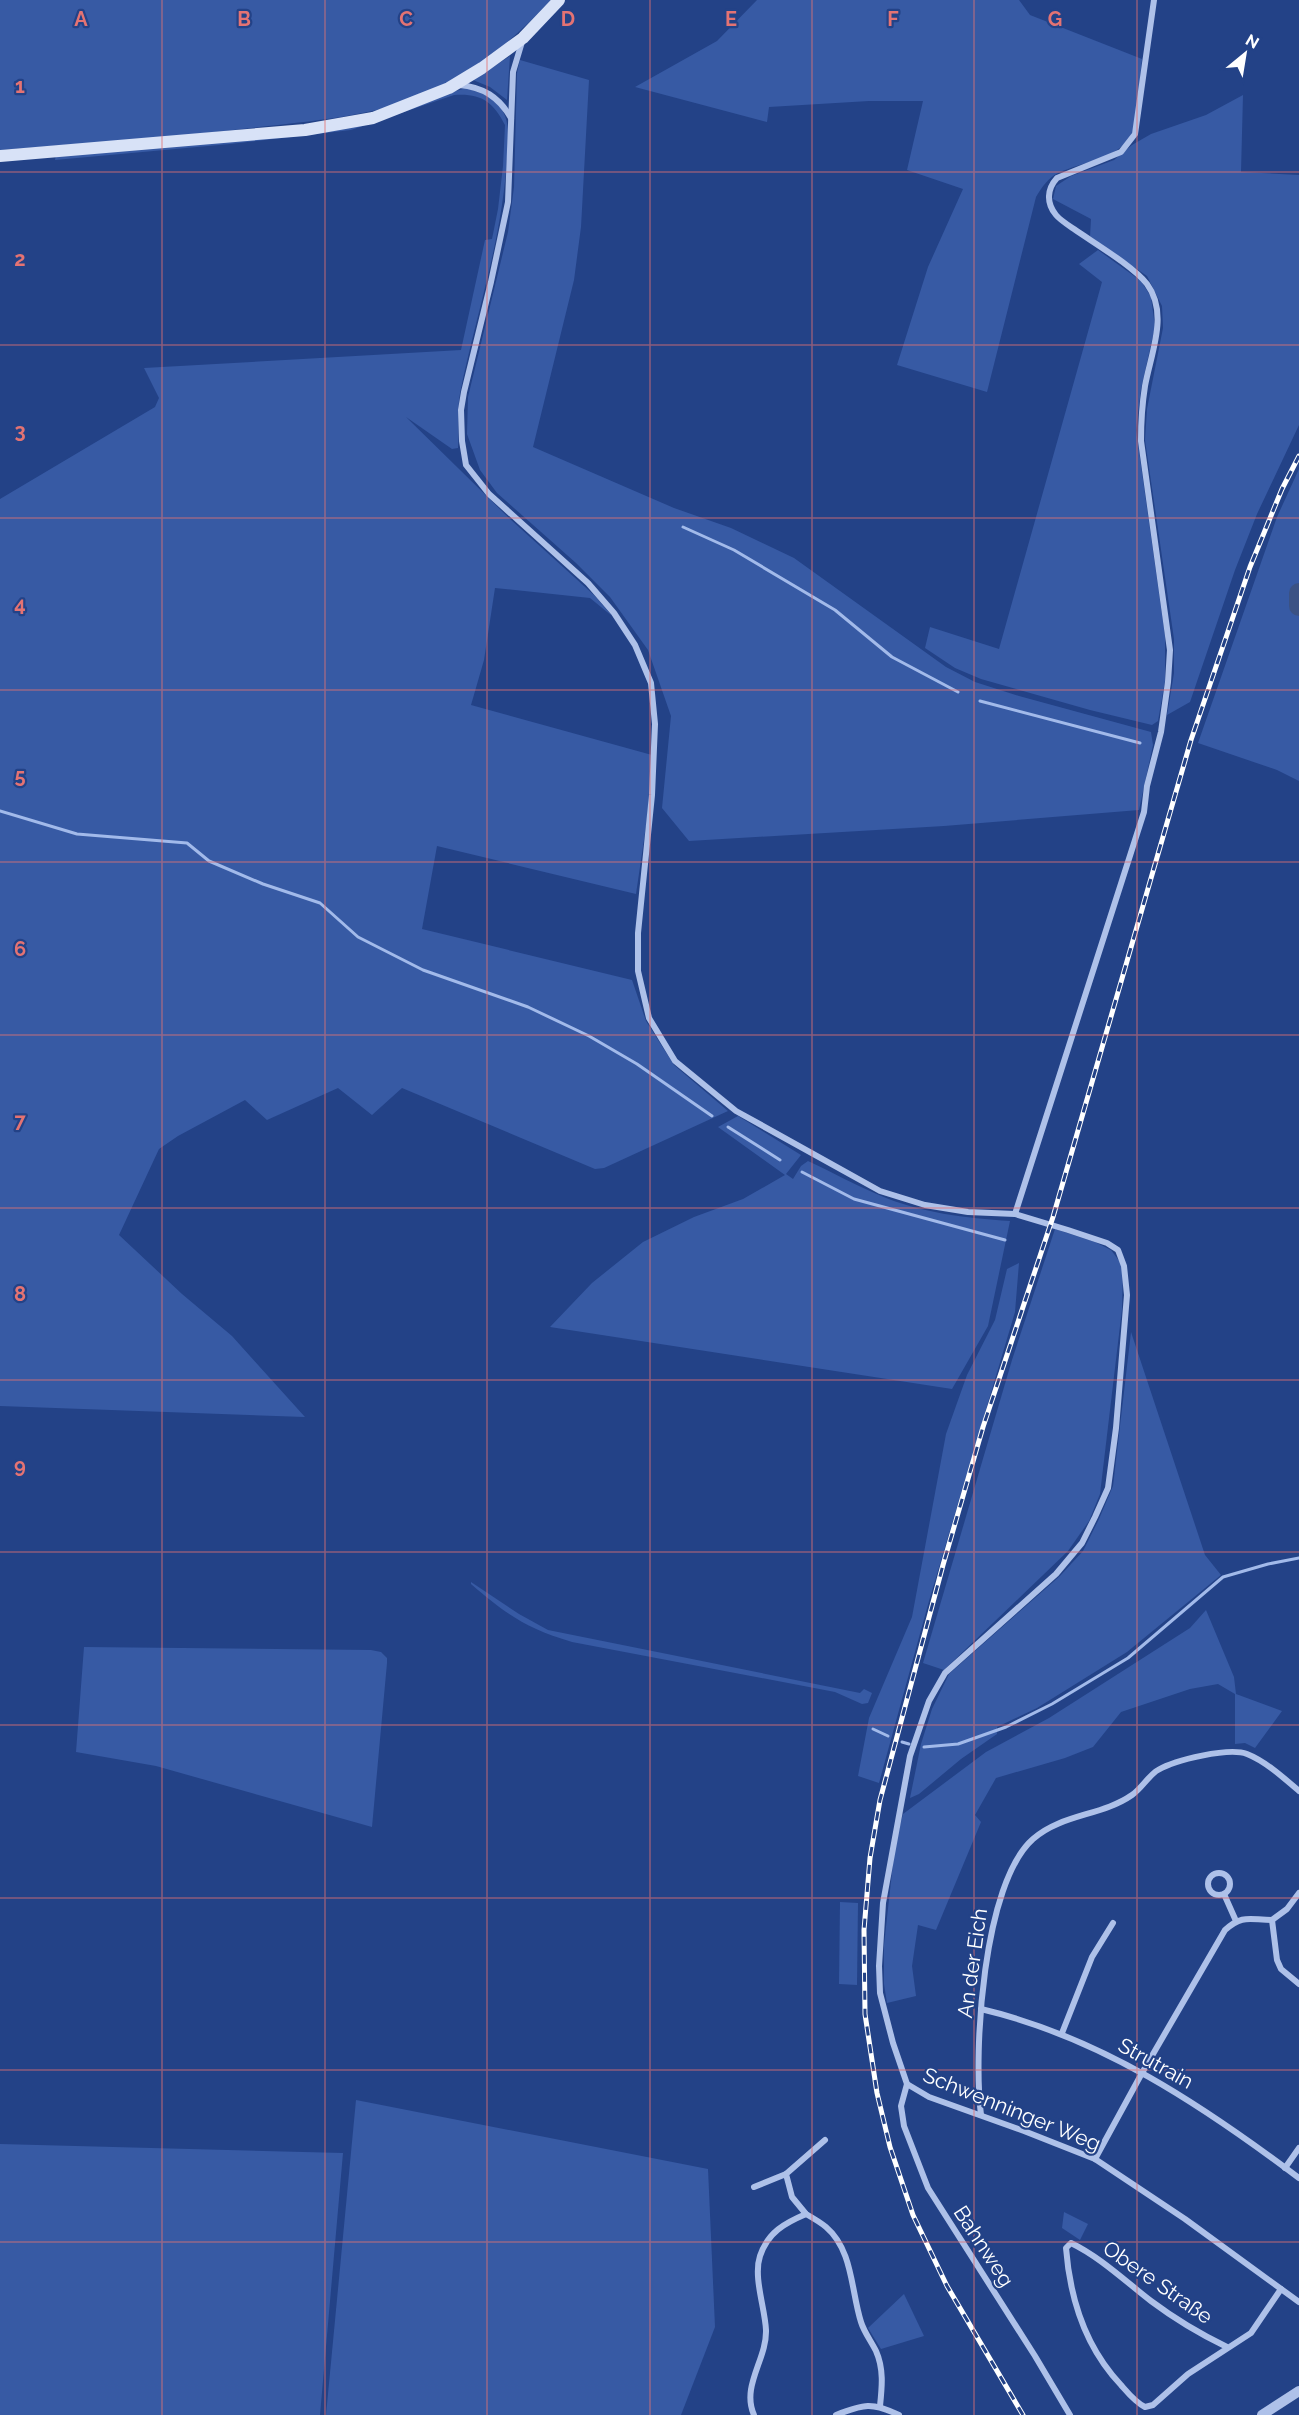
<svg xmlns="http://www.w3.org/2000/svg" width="1299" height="2415" font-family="Raleway,sans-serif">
<rect width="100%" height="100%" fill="#234287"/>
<g fill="#375aa4">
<path d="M0,0H551C515,38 477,71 429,93C378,115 322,120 268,126C179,137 90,143 0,150Z"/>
<path d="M757,0H1019L1030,15L1142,59C1139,82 1140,108 1133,130C1125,158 1081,162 1058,173C1048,178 1042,187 1036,197L987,392L897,365L928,267L963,189L907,170L923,101H869L769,107L767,122L635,87L717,41Z"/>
<polygon points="510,56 507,100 490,87 473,80"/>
<polygon points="520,60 589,80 581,227 574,280 533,447 674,508 731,528 794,558 946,667 975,682 1019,696 1151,732 1153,745 1139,810 944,826 689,841 662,808 671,716 648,650 610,597 576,563 497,493 480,470 467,434 468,397 508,232 514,187 517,73"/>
<path d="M466,88C482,93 498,98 505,116C510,128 507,143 507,156C503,237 476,314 460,393C457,410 459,430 458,448L452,449L406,417L510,519L595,596L612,616L590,598L495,588L484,660L471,705L652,755L647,819L636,894L437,846L422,929L632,980L646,1021L674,1065L728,1111L604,1168L595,1169L402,1088L372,1115L338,1088L267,1120L245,1100L178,1136L159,1149L119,1235L182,1294L232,1336L305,1417L0,1406V499L155,407L159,398L144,368L461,350L485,240L492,239L498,209L503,166L505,125C493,101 480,93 454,95L351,130L230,144L55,160L56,155L321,131Z"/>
<polygon points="1243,95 1241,172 1299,175 1299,425 1257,514 1235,570 1190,702 1167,715 1174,673 1174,639 1145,440 1147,409 1163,328 1162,306 1147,276 1090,237 1091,219 1053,199 1056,186 1071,176 1114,160 1132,145 1151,134 1206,115"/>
<polygon points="1098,250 1141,281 1151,297 1155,327 1141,389 1136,430 1165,636 1165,681 1158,721 1152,725 1090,710 981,679 955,668 925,648 930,627 999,649 1102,282 1079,264"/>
<polygon points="1299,469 1299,781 1277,770 1198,743 1277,517"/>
<path d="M738,1116L801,1155L786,1174L793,1179L801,1166L808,1161C832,1172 855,1185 879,1195C920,1213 966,1218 1010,1221L988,1326L952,1389L550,1327L592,1283L643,1242L694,1217L743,1199L785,1175L718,1127Z"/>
<polygon points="1055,1229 1095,1242 1111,1250 1123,1266 1122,1309 1100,1494 1089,1521 1068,1551 944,1670 923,1663 1012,1360"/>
<polygon points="1019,1263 1015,1312 929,1601 879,1783 858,1776 869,1718 912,1617 946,1434 967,1375 995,1320 1007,1269"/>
<polygon points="1131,1332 1205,1555 1221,1575 1127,1652 1037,1708 997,1727 997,1734 961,1759 919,1794 910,1798 921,1744 932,1709 949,1674 1060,1576 1083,1551 1099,1519 1113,1486"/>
<path d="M471,1582L519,1614L548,1630L860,1693L864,1689L872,1693L868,1703L862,1704L835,1692L572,1642C526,1628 507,1615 471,1584Z"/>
<polygon points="1206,1610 1234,1677 1236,1694 1282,1711 1255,1748 1245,1743 1235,1744 1235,1694 1218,1684 1190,1689 1121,1712 1093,1747 1065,1758 996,1778 975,1815 981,1822 936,1930 918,1925 912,1966 916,1996 887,2003 884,1984 884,1945 895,1845 903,1814 986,1752 1049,1718 1190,1628"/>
<polygon points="84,1647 371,1650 381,1652 387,1658 387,1663 372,1827 156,1766 76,1752"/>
<polygon points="840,1902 858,1903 857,1985 839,1984"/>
<polygon points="356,2100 708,2169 715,2327 681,2415 326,2415"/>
<polygon points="0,2144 343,2153 320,2415 0,2415"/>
<polygon points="1064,2212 1088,2224 1080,2240 1062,2228"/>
<polygon points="904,2294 924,2336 881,2349 868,2328"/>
</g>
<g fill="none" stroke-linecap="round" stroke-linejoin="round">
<g stroke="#a2baea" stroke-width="3">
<polyline points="683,527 734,550 835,610 892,657 958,692"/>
<polyline points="980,701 1140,743"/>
<polyline points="0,811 77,834 187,843 209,861 263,884 320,903 358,937 423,970 528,1007 589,1036 637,1064 712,1116"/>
<polyline points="728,1127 780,1160"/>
<polyline points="802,1172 854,1199 1005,1240"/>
<polyline points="873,1729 888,1736"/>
<polyline points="902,1742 909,1744"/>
<polyline points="924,1747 958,1744 1006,1727 1052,1704 1128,1658 1223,1577 1268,1564 1299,1558"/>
</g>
<polyline stroke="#3b5284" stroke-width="20" points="1299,593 1299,606"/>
<g stroke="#aec1e9" stroke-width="6">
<polyline points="522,42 513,72 508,202 491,282 464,392 461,410 462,441 466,465 489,494 588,583 614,613 635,645 651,683 655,724 652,795 638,933 638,971 649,1018 675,1061 736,1111 880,1191 925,1205 968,1212 1015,1214 1068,1230 1107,1243 1118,1250 1124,1266 1127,1295 1116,1428 1108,1488 1095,1517 1082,1543 1056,1574 945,1673 929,1701 910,1756 883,1903 879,1966 880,1993 893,2043 907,2084 929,2097 1024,2131 1095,2159 1185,2219 1299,2302"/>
<path d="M459,85C483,87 499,97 511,118"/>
<path d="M1015,1214L1144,812L1147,786L1161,732L1168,682L1170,650L1141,441C1141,422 1142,405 1145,386C1151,353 1169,314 1147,284C1133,266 1094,243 1074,229C1068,225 1060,220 1056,215C1046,203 1047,189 1057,178L1121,152L1135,134L1154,0"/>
<circle cx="1219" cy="1884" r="11"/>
<polyline points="1224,1894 1236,1921"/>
<polyline points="1272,1920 1277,1960 1281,1969 1299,1984"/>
<path d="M981,2009C1100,2037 1202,2105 1299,2178"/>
<polyline points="1062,2033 1092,1957 1113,1923"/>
<polyline points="907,2084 901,2106 904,2126 928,2188 1035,2356 1070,2415"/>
<path d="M981,2115C973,2052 983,1883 1033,1839C1061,1814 1102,1816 1132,1795C1142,1788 1149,1775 1158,1770C1175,1760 1229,1747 1247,1754C1265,1761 1284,1778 1299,1791"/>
<path d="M1095,2159L1142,2073L1225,1930C1243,1914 1250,1920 1272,1920L1287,1909L1299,1893"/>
<polyline points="1285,2168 1299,2148"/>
<polyline points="754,2187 786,2174"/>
<polyline points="806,2214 792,2197 786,2174 825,2140"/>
<path d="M1227,2347C1200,2334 1175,2319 1151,2301C1125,2281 1100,2257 1071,2243L1066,2248C1070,2299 1086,2348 1121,2385C1128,2393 1135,2402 1145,2407L1153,2405L1188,2374L1251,2333L1281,2289"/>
<path d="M754,2415C741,2386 767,2359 766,2330C765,2308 753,2277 760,2256C768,2232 785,2223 806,2214C813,2218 820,2222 826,2227C853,2250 851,2291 861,2322C864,2332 871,2341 876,2351C884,2369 882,2387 880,2406"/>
<path d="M836,2415C864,2404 872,2402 899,2415"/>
</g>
<polyline stroke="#aec1e9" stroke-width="10" points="1262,2415 1299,2391"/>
<polyline stroke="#d8e2f7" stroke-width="12" points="0,156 305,130 373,118 449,88 482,68 523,38 559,0"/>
<g stroke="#fff" stroke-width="5">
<polyline id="rail" points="1023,2415 947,2286 913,2215 890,2147 877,2093 865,2014 864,1930 870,1858 880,1800 943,1565 983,1427 1053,1217 1191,740 1250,567 1282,489 1299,456"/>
</g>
<use href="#rail" stroke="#234287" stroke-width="3" stroke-dasharray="9" stroke-linecap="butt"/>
</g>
<path fill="none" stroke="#e47373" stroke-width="1.5" stroke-opacity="0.55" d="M162,0V2415M325,0V2415M487,0V2415M650,0V2415M812,0V2415M974,0V2415M1137,0V2415M0,172H1299M0,345H1299M0,518H1299M0,690H1299M0,862H1299M0,1035H1299M0,1208H1299M0,1380H1299M0,1552H1299M0,1725H1299M0,1898H1299M0,2070H1299M0,2242H1299"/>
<g text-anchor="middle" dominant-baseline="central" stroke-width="4.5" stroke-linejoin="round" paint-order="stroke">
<g font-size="21" fill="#fff" stroke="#234287">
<text transform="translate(972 1963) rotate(-82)">An der Eich</text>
<text transform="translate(1156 2063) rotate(29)">Strutrain</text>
<text transform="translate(1012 2109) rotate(22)">Schwenninger Weg</text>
<text transform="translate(984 2246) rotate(57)">Bahnweg</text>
<text transform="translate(1158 2282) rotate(35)">Obere Straße</text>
</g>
</g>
<g font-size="20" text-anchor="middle" font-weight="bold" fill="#e47373" stroke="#234287" stroke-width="4.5" stroke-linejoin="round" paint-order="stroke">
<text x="81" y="26">A</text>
<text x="244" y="26">B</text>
<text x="406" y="26">C</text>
<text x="568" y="26">D</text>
<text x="731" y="26">E</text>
<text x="893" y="26">F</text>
<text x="1055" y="26">G</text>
<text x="20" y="93">1</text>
<text x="20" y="266">2</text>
<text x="20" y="438">3</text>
<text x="20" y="611">4</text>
<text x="20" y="783">5</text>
<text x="20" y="956">6</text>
<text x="20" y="1128">7</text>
<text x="20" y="1301">8</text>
<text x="20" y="1473">9</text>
</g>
<g transform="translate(1245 54) rotate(30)" stroke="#234287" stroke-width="4.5" paint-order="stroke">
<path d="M0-4.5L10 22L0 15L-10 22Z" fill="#ffffff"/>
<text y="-9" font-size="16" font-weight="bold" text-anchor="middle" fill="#ffffff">N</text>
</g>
</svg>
